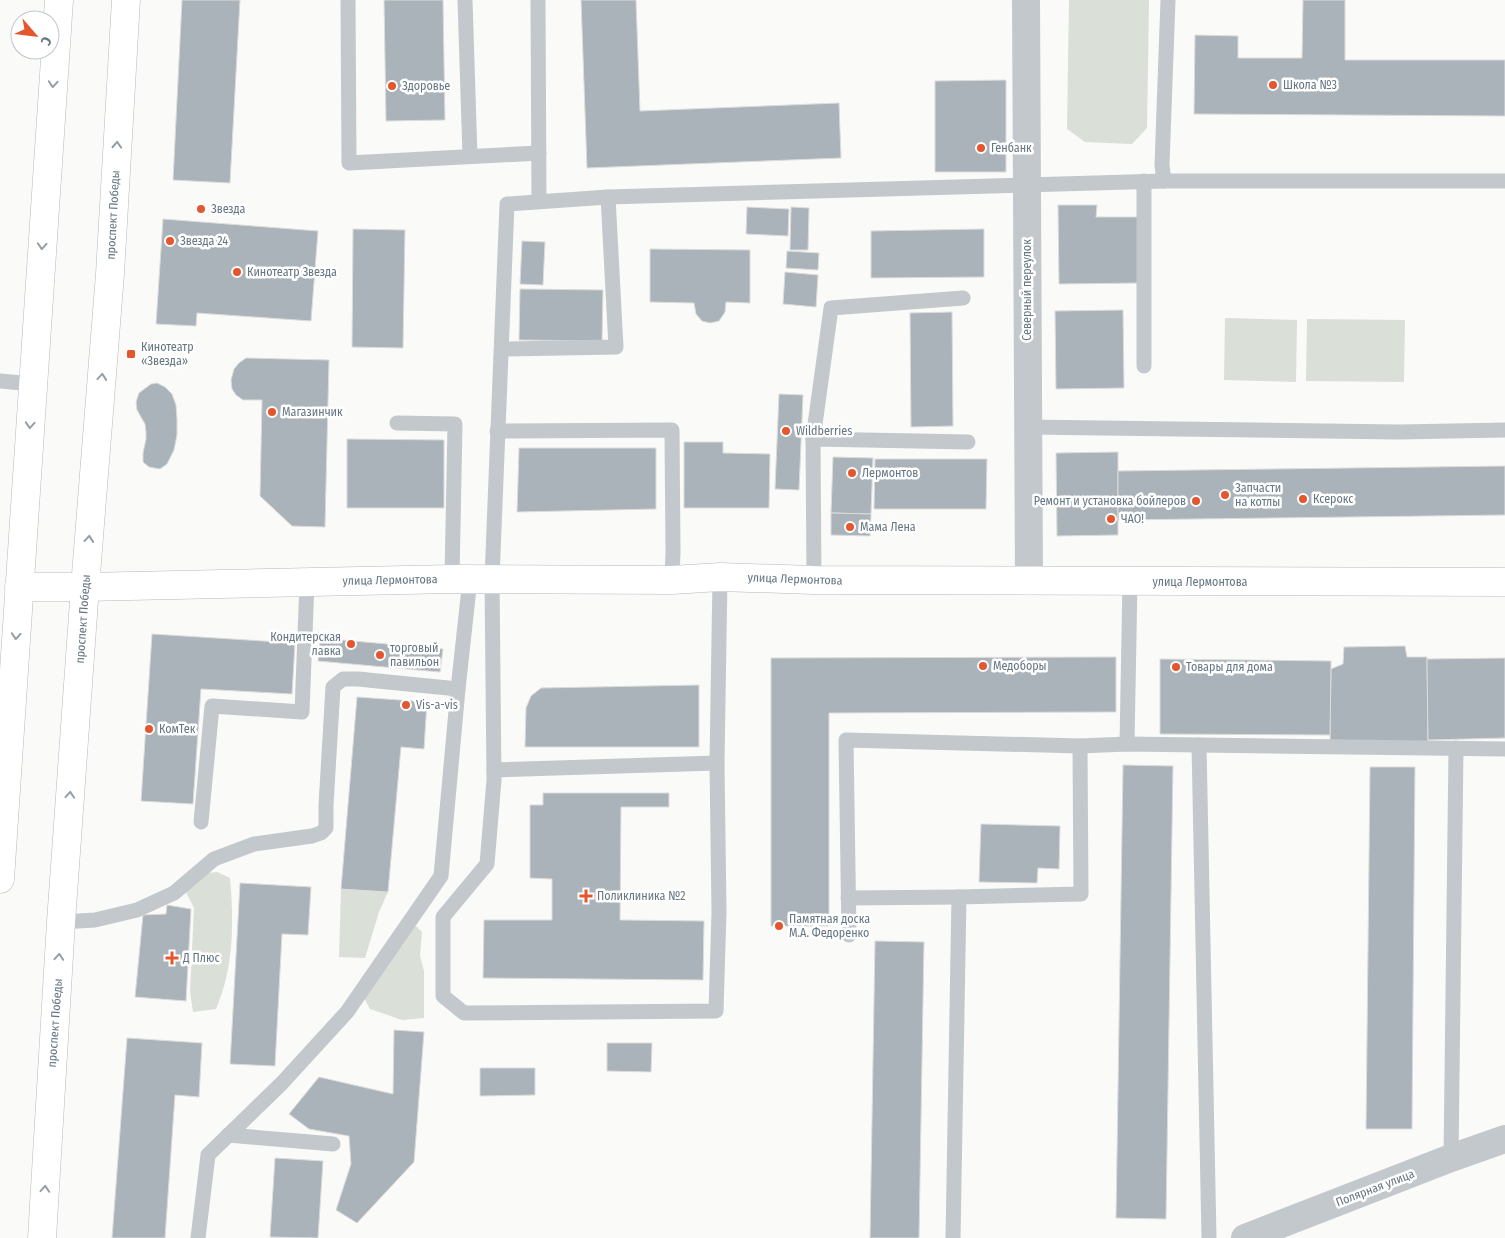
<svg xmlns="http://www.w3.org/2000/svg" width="1505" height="1238" font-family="'Fira Sans Condensed',sans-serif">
<rect width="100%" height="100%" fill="#fafaf8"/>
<g fill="#dadfd7">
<polygon points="1069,0 1149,0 1147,128 1132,144 1085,142 1067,129"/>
<polygon points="1225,318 1297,320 1296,382 1224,380"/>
<polygon points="1307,319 1405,320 1404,382 1306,381"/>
<path d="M217,872L230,878C234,923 234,967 216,1009L193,1012L190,992L194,908L185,890L206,873Z"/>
<polygon points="341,889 388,892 379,912 365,958 339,957"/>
<polygon points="416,926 422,932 420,956 424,971 424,1018 402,1020 370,1009 364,998 411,927"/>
</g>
<g fill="#aab3b9" stroke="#dcdcda">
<polygon points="182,0 240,0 230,183 173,180"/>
<polygon points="384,0 443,0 445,120 386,121"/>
<polygon points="581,0 636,0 640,111 839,103 841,158 587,168"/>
<polygon points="1303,0 1345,0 1345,60 1505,60 1505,116 1194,114 1195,35 1238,36 1238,58 1302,58"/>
<polygon points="1006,80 1006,172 935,172 935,81"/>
<polygon points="1058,205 1097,205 1096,217 1138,217 1138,283 1059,284"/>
<polygon points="747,207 789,209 788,236 746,234"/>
<polygon points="791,207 809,208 808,250 790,250"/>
<polygon points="163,219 318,231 311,321 197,313 196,326 156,324"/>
<polygon points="353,229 405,230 403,348 352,347"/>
<polygon points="984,229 984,277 871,278 871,231"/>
<polygon points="522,241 545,242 543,285 520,284"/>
<polygon points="650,249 750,250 750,303 726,302 725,312 719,321 710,323 702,321 696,314 694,303 650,302"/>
<polygon points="787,251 819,253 818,270 786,268"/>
<polygon points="785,272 818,275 816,307 783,304"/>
<polygon points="520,289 603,290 602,341 519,340"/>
<polygon points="1123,310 1124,388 1056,389 1055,311"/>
<polygon points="952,312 953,426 911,427 910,313"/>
<polygon points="246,358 329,360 325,527 292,526 260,496 262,400 243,400 236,395 232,389 231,380 234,369 239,363"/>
<polygon points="157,383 165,387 172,394 176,405 177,419 177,435 174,450 167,464 160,469 149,467 143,462 143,453 146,439 146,432 145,424 137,410 136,402 139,393 151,384"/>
<polygon points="779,394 803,395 799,490 775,489"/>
<polygon points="347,439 444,440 444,508 347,508"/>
<polygon points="684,442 723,442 723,453 770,454 769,508 684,508"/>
<polygon points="519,448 656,448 656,509 517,512"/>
<polygon points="1118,452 1118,535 1057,536 1056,453"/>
<polygon points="833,457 873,458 871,514 831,513"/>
<polygon points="875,459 987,459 986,509 874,509"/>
<polygon points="1505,466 1505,515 1118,520 1118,471"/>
<polygon points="831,513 871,514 870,536 831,535"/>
<polygon points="152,634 295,643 292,694 201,689 193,804 141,801"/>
<polygon points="320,638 443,649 440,672 318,661"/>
<polygon points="1405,646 1407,657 1427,657 1428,746 1330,744 1331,669 1343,664 1344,647"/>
<polygon points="1116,657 1116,712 829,713 829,926 771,926 771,658"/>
<polygon points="1505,658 1505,738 1428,740 1427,659"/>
<polygon points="1160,659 1331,661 1330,735 1160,734"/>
<polygon points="699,685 699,747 525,747 526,708 531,696 541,688"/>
<polygon points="357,697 427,702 424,749 401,747 388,892 341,889"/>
<polygon points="1123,765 1173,766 1166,1219 1116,1218"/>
<polygon points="1370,767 1415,767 1412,1129 1366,1129"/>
<polygon points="543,793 669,793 669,807 621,807 620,920 704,921 703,980 483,978 484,920 552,920 552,879 530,878 530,805 543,805"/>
<polygon points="981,824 1060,826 1059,869 1038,868 1037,883 979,882"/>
<polygon points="240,883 311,887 308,935 282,934 275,1066 230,1064"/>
<polygon points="167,905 191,909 186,1001 135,997 143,915 166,914"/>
<polygon points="875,941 924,942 919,1238 870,1238"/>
<polygon points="394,1030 424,1032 414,1162 357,1223 336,1210 351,1164 349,1136 309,1129 289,1114 319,1077 393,1094"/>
<polygon points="127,1038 202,1043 199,1097 175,1095 165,1238 112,1238"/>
<polygon points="607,1043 652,1043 651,1072 607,1071"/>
<polygon points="480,1068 535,1068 535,1095 480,1096"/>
<polygon points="275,1158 323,1161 318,1238 270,1237"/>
</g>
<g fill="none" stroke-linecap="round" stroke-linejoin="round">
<g stroke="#b3babf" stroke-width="29">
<polyline id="secondary" points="85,587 452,579 672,580 720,577 814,580 1505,582"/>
</g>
<g stroke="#b5babe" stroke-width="29">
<g id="primary">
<polyline points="19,587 85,587"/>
<polyline points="0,879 59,0"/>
<polyline points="42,1238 61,922 85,587 110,274 126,0"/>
</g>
</g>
<g stroke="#c3c8cc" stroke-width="15">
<polyline points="348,0 349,163 539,153"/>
<polyline points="465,0 470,156"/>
<polyline points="538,0 539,201"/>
<polyline points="1164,181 1162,165 1168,0"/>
<polyline points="502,349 616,347 608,197"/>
<polyline points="1144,366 1144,181"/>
<polyline points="0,381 33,384"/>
<polyline points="397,423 455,424 452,579"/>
<polyline points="1027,427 1399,432 1505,430"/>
<polyline points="497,431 672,430 673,552 672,580"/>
<polyline points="813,439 968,442"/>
<polyline points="720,577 717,763 719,912 716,1011 464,1013 443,996 443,917 487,864 494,780 492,579 507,204 608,197 1164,181 1505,181"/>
<polyline points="814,580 813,439 831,308 963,298"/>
<polyline points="1127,744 1130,581"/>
<polyline points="1199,745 1209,1238"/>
<polyline points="494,770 717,763"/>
<polyline points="201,822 212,706 302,712 307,582"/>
<polyline points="848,898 959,897"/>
<polyline points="61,922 95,920 137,910 174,893 214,859 254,844 312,836 321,833 326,828 326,805 333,687 343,679 358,679 458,689"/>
<polyline points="849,935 846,740 1080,746 1127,744 1505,749"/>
<polyline points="228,1135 333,1144"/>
<polyline points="1451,1158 1456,748"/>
<polyline points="198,1238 208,1155 282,1083 347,1012 441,876 458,689 470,579"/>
<polyline points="953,1238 959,897 1081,894 1080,746"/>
</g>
<g stroke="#c3c8cc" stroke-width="28">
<path d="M1026,0C1028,194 1027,387 1029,581"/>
<polyline points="1245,1238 1451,1158 1505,1139"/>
</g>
<use href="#secondary" stroke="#fff" stroke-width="28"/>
<use href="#primary" stroke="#fff" stroke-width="28"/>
</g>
<defs><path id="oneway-chevron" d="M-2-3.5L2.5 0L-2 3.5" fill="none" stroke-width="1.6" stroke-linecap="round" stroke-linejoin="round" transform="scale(1.25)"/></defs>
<g stroke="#939fa8">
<use href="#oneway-chevron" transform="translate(53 84) rotate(94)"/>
<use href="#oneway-chevron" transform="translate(117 145) rotate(-87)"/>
<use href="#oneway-chevron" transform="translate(42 246) rotate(94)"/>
<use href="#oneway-chevron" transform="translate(102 377) rotate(-85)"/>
<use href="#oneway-chevron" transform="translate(30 425) rotate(94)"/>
<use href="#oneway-chevron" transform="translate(89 539) rotate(-85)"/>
<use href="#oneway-chevron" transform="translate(16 636) rotate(94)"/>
<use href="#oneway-chevron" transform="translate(70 795) rotate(-86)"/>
<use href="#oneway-chevron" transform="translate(59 957) rotate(-86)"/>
<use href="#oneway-chevron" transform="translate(45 1189) rotate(-86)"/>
</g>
<g fill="#e4572e" stroke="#fff" stroke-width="2">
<circle cx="1273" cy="85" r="5"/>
<circle cx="392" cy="86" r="5"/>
<circle cx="981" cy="148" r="5"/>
<circle cx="201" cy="209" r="5"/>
<circle cx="170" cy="241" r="5"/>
<circle cx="237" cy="272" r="5"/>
<rect x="126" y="349" width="10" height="10" rx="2.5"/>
<circle cx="272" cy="412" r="5"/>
<circle cx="786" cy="431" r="5"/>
<circle cx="852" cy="473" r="5"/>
<circle cx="1225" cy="495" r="5"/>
<circle cx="1303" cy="499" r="5"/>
<circle cx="1196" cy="501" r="5"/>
<circle cx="1111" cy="519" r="5"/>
<circle cx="850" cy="527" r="5"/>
<circle cx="351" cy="644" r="5"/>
<circle cx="380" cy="655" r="5"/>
<circle cx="983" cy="666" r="5"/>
<circle cx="1176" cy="667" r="5"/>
<circle cx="406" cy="705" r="5"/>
<circle cx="149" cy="729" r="5"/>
<path d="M583.5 888.5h5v5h5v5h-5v5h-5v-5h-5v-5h5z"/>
<circle cx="779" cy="926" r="5"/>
<path d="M169.5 950.5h5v5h5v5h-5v5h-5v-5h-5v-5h5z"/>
</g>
<g text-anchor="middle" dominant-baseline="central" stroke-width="5" stroke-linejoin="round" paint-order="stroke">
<g font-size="12" fill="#657683" stroke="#fff" text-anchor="start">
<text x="1283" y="85">Школа №3</text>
<text x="402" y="86">Здоровье</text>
<text x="991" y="148">Генбанк</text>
<text x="211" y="209">Звезда</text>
<text x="180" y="241">Звезда 24</text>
<text x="247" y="272">Кинотеатр Звезда</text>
<text x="141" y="347">Кинотеатр<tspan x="141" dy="14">«Звезда»</tspan></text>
<text x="282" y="412">Магазинчик</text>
<text x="796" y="431">Wildberries</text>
<text x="862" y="473">Лермонтов</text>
<text x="1235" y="488">Запчасти<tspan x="1235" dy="14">на котлы</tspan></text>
<text x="1313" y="499">Ксерокс</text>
<text x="1186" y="501" text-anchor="end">Ремонт и установка бойлеров</text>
<text x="1121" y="519">ЧАО!</text>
<text x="860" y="527">Мама Лена</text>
<text x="341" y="637" text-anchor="end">Кондитерская<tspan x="341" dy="14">лавка</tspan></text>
<text x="390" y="648">торговый<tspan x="390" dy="14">павильон</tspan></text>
<text x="993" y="666">Медоборы</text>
<text x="1186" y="667">Товары для дома</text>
<text x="416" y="705">Vis-a-vis</text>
<text x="159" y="729">КомТек</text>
<text x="597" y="896">Поликлиника №2</text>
<text x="789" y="919">Памятная доска<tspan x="789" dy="14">М.А. Федоренко</tspan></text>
<text x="183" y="958">Д Плюс</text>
</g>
<g font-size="12" fill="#657683" stroke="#fff">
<text transform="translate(113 215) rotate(-87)">проспект Победы</text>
<text transform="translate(1027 290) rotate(-90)">Северный переулок</text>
<text transform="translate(795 579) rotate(2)">улица Лермонтова</text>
<text transform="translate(390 580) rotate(-1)">улица Лермонтова</text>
<text x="1200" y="582">улица Лермонтова</text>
<text transform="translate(83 619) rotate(-86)">проспект Победы</text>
<text transform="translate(55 1023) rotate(-86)">проспект Победы</text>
<text transform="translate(1375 1188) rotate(-21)">Полярная улица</text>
</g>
</g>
<g transform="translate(35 35) rotate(118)"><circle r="24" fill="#ffffff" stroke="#c1c8cd"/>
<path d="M0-4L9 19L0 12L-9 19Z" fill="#e4572e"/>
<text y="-8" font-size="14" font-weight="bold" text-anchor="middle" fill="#657683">С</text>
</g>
</svg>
